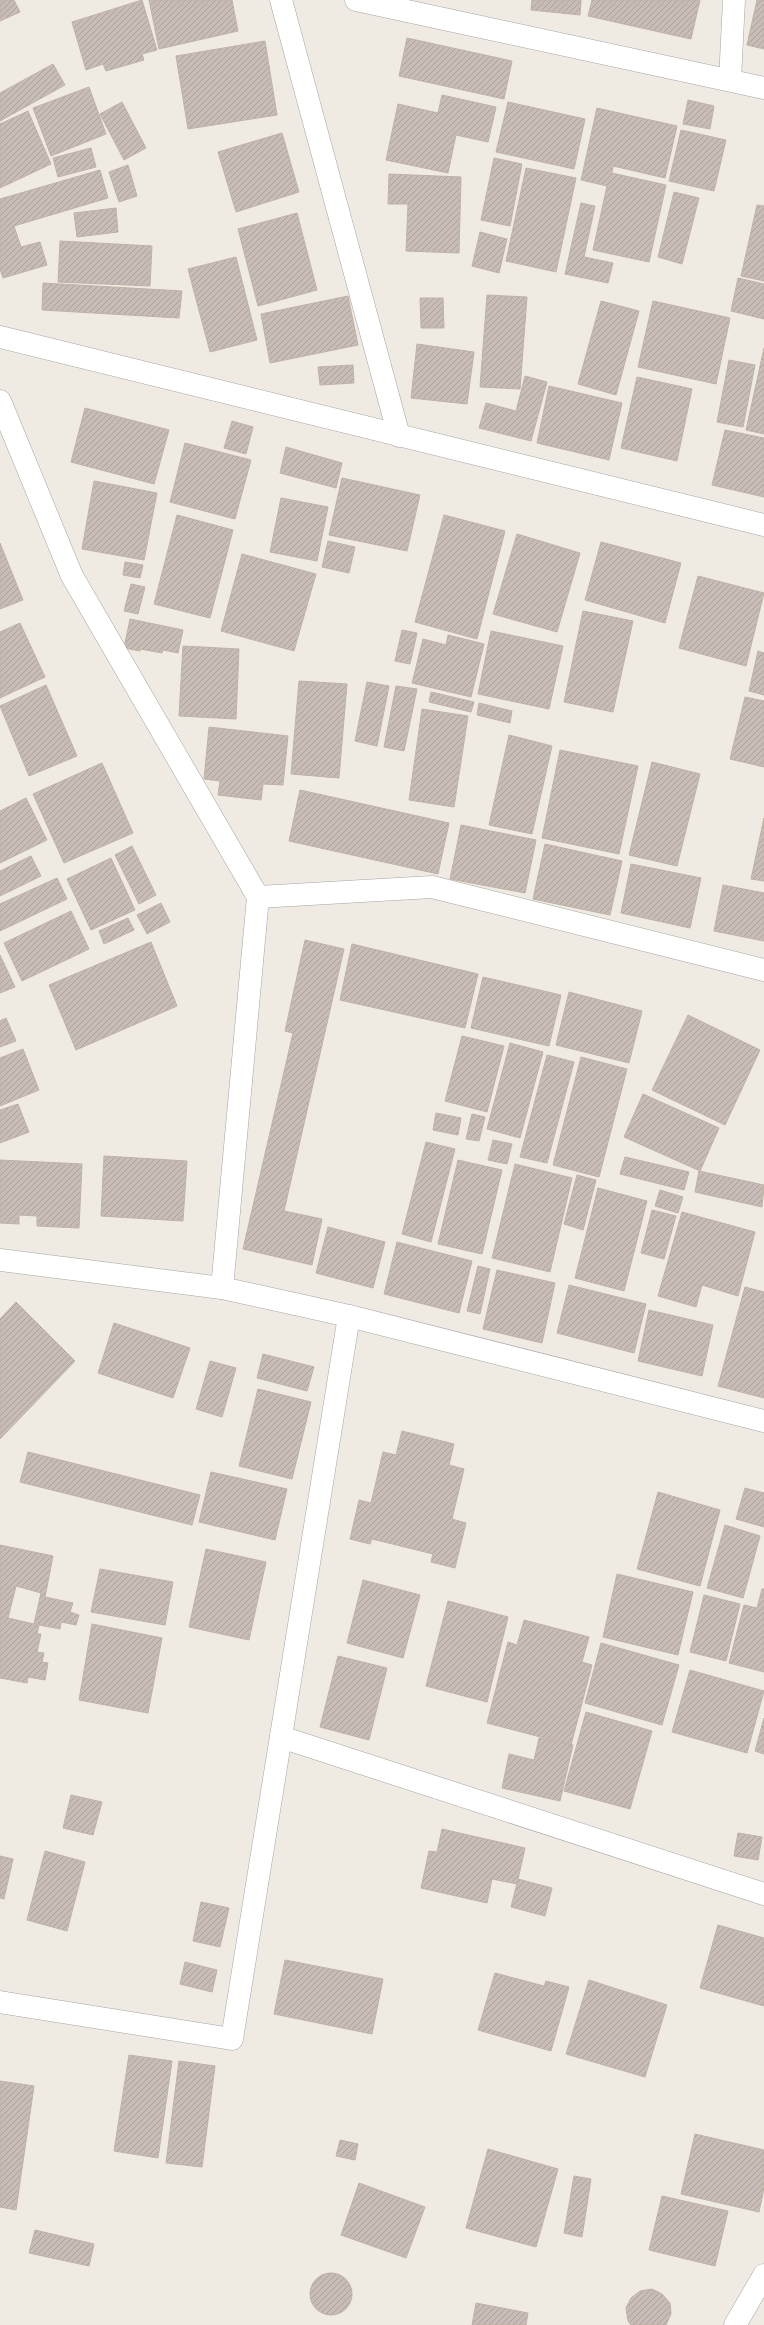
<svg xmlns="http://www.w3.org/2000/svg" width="764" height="2325" font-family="'Noto Sans',sans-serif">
<defs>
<pattern id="building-hatch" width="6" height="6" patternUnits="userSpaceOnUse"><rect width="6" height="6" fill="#c7bdb6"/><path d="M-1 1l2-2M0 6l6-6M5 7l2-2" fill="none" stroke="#aaa29c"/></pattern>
</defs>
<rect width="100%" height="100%" fill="#efebe3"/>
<g fill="url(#building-hatch)" stroke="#c1b1a5" fill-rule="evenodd">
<polygon points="0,0 14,0 20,12 0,21"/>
<polygon points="142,0 157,50 142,54 144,60 106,71 103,64 86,70 72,22"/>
<polygon points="149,0 232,0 238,31 159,49"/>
<polygon points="532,0 581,0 580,15 531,10"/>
<polygon points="592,0 700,0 691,39 588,16"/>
<polygon points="757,0 764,0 764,49 747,45"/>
<polygon points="407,38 512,61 504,99 399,76"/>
<polygon points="265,41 277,115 188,129 176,56"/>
<polygon points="53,64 65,85 0,121 0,93"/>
<polygon points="89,87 106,134 51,156 33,108"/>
<polygon points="442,95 496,107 488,142 456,135 448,173 386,160 398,104 438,113"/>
<polygon points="688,100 714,106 710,129 683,124"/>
<polygon points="122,102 146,148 124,160 100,114"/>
<polygon points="508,102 585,119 574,169 496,152"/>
<polygon points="597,108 677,126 665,178 613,166 612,173 666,185 649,262 593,250 607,186 581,180"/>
<polygon points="28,111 51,164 0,188 0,124"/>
<polygon points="681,130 726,140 714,191 669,181"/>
<polygon points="282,133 299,192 236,212 218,152"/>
<polygon points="91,148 96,167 58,177 53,158"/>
<polygon points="494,158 522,164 510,226 481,220"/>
<polygon points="128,165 137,196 119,202 109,172"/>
<polygon points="526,168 576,178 556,272 506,261"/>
<polygon points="100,170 108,198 14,226 21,247 40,242 47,265 3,278 0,269 0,199"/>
<polygon points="389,174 461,177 459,253 406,251 408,204 388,204"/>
<polygon points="674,192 699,198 682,264 658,257"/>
<polygon points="581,203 595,206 584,257 613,263 608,283 565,274"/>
<polygon points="757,205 764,206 764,281 741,276"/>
<polygon points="116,208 118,232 77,237 74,213"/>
<polygon points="297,213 317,290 258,306 238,229"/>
<polygon points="480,232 507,239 499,273 472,266"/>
<polygon points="60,241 152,246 150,286 58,282"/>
<polygon points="236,257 257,340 210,352 188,269"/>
<polygon points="738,278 764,284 764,319 731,311"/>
<polygon points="43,283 182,291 179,318 42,310"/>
<polygon points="487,295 527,297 520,389 480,387"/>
<polygon points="348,296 358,345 270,363 261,314"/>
<polygon points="420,298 443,298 444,328 421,328"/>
<polygon points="601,301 639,311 616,395 578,384"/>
<polygon points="653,301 730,318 716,384 638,367"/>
<polygon points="417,344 474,352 467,404 411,398"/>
<polygon points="764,348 764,434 746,430"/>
<polygon points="729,360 755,365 743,427 717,422"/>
<polygon points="353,365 354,383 320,385 318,367"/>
<polygon points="525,376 547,382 531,441 479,428 486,403 516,411"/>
<polygon points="637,377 692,389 677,461 621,448"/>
<polygon points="549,386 622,403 609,460 537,443"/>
<polygon points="85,408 169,430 154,484 71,462"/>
<polygon points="232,421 253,427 246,454 224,448"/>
<polygon points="725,430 764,438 764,497 712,485"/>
<polygon points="185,443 251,460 235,519 170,502"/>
<polygon points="286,447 342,463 336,488 280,473"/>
<polygon points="342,478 420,495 407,551 329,535"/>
<polygon points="94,481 157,493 144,560 82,549"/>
<polygon points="281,498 328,507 317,561 270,552"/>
<polygon points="177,515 233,530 210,618 154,604"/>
<polygon points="444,515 505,531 477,639 415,622"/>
<polygon points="517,534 580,553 557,632 493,614"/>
<polygon points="328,541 355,547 349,573 322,567"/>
<polygon points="601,542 681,563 665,623 585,600"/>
<polygon points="0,543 23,600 0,609"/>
<polygon points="242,554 316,574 294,651 221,631"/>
<polygon points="125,562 143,565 140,578 123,575"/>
<polygon points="698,576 764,593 746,666 679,648"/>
<polygon points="131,584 145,587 138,614 124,611"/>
<polygon points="583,611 633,621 613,712 564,702"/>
<polygon points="130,619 183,630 178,653 163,650 162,653 140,649 140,651 124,648"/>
<polygon points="20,623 45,677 0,698 0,632"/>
<polygon points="402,630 417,633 410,664 395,661"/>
<polygon points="491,631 563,646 549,709 478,694"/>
<polygon points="448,635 484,644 471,697 412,683 423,639 446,645"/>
<polygon points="183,646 239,649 236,719 179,716"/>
<polygon points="758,651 764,653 764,695 749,691"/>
<polygon points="299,681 347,684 339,778 291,774"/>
<polygon points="367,682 389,686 377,746 355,741"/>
<polygon points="46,685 77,756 29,776 0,706"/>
<polygon points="396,686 417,689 404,751 384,747"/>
<polygon points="431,692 474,702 471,712 429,702"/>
<polygon points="745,697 764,701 764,767 730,759"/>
<polygon points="479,703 512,711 510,723 477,715"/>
<polygon points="422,709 468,716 454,807 409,800"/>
<polygon points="209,727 288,736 283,785 263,784 261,800 218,795 220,781 204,779"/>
<polygon points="509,735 552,746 532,834 489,825"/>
<polygon points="560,750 638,766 619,854 542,838"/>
<polygon points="652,762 700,774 677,866 629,855"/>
<polygon points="102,763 133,833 64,863 33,794"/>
<polygon points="300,790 449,823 438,874 289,841"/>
<polygon points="26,798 47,840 0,863 0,811"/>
<polygon points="764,818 764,881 751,879"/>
<polygon points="461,825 536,840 525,893 450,879"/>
<polygon points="545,844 622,861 610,915 533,899"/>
<polygon points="132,846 156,895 139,904 115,855"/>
<polygon points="31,856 41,876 0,896 0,871"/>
<polygon points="111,858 135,910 91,930 67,879"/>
<polygon points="631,864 701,878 690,928 621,913"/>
<polygon points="57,878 67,899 0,931 0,904"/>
<polygon points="723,885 764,893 764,941 714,931"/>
<polygon points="161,903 170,922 147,934 137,915"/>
<polygon points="71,911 89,949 22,981 4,943"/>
<polygon points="128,918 134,930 104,944 99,931"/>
<polygon points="305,940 344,949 284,1211 322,1219 312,1265 243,1249 293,1033 285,1031"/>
<polygon points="151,942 177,1006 76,1050 49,985"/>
<polygon points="352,944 478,974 465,1028 340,1000"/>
<polygon points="0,955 15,987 0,993"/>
<polygon points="483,977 561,995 549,1046 471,1028"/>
<polygon points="569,992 642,1011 629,1063 556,1045"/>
<polygon points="688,1015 760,1050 725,1125 652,1090"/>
<polygon points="6,1018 16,1041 0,1047 0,1021"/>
<polygon points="462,1036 504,1046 487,1112 445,1101"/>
<polygon points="510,1043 543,1052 520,1138 487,1129"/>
<polygon points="23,1049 39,1090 0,1106 0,1058"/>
<polygon points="547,1055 574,1062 547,1163 520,1157"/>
<polygon points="581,1057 627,1069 599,1177 553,1165"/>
<polygon points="643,1094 719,1128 700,1171 624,1137"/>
<polygon points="18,1104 29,1132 0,1143 0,1110"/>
<polygon points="436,1113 461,1118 458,1135 433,1130"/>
<polygon points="472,1114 485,1117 479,1141 466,1139"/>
<polygon points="493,1140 512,1144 507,1164 488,1160"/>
<polygon points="426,1142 455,1149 431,1242 402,1234"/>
<polygon points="104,1156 187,1161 183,1221 101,1216"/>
<polygon points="625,1157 689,1172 684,1190 620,1174"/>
<polygon points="0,1160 82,1164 79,1228 37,1226 37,1216 19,1215 19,1224 0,1223"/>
<polygon points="458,1160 502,1170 482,1254 438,1244"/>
<polygon points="515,1164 572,1178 550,1272 492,1258"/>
<polygon points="699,1171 764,1185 762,1207 695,1192"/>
<polygon points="577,1175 596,1180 583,1230 564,1224"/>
<polygon points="598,1188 647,1201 624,1291 575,1278"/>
<polygon points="660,1190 683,1197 678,1213 655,1206"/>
<polygon points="652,1210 676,1216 664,1259 641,1253"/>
<polygon points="682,1212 755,1232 738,1296 702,1285 696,1307 658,1296"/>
<polygon points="328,1227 385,1242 373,1288 316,1273"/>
<polygon points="397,1242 472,1261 459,1313 384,1294"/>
<polygon points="478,1266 490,1269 480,1314 467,1311"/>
<polygon points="497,1270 555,1283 542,1343 483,1329"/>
<polygon points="569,1285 646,1304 634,1353 557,1333"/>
<polygon points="745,1287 764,1292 764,1398 718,1386"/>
<polygon points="16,1302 75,1361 0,1439 0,1319"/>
<polygon points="649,1310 713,1325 702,1376 638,1361"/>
<polygon points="114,1323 190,1348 173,1398 98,1373"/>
<polygon points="263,1354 314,1367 307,1391 257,1378"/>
<polygon points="210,1361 236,1368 222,1417 196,1409"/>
<polygon points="258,1389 311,1402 292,1479 239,1466"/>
<polygon points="402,1431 454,1444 449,1465 464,1469 452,1519 466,1523 455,1568 431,1562 433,1554 372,1539 370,1544 350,1539 359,1500 371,1503 383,1452 396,1455"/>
<polygon points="28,1452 200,1495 192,1525 20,1482"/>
<polygon points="211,1472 287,1489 275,1540 199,1522"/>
<polygon points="745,1488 764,1493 764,1527 736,1519"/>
<polygon points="658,1492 720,1510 700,1586 637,1569"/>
<polygon points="725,1525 760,1536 743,1598 707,1588"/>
<path d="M0,1545L53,1556L45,1597L73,1603L70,1612L79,1615L76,1625L61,1622L60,1629L39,1625L37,1634H41L37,1652L44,1653L42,1662L48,1663L45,1680L28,1677L27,1683L0,1678ZM16,1586L41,1593L34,1624L8,1618Z"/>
<polygon points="206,1549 266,1562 249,1640 189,1627"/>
<polygon points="100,1569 173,1582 165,1625 91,1612"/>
<polygon points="617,1574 693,1592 678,1655 603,1637"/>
<polygon points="363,1580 420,1595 403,1658 347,1643"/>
<polygon points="762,1589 764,1589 764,1672 729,1663 744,1605 757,1608"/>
<polygon points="704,1595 740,1604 726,1661 690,1652"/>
<polygon points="448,1601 508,1617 487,1702 426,1686"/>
<polygon points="524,1620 589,1637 582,1662 592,1665 571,1745 487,1723 508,1642 517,1645"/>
<polygon points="92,1624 162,1638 148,1713 79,1700"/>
<polygon points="601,1643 679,1665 662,1725 585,1703"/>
<polygon points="338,1656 387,1668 369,1740 320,1727"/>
<polygon points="690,1670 764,1691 747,1753 672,1732"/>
<polygon points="586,1712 652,1731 630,1809 564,1791"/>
<polygon points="764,1718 764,1754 755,1751"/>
<polygon points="539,1738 573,1745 560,1801 502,1788 509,1754 534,1760"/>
<polygon points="71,1795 102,1802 93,1835 63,1828"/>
<polygon points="442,1829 525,1848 517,1884 492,1879 487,1903 421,1888 429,1851 437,1852"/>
<polygon points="738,1833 762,1837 758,1860 734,1856"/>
<polygon points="45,1851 85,1862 67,1931 27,1920"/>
<polygon points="0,1856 13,1859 4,1899 0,1898"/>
<polygon points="518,1879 552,1888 545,1916 511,1907"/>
<polygon points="201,1902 229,1908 220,1947 193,1941"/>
<polygon points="718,1925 764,1938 764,2006 700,1988"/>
<polygon points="285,1960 383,1979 372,2034 274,2014"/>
<polygon points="185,1962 217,1970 212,1992 180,1984"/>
<polygon points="495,1973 544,1986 546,1981 569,1987 551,2051 478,2030"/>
<polygon points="589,1980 667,2005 645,2077 566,2054"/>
<polygon points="129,2055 172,2061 158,2158 114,2151"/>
<polygon points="179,2061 215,2066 202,2167 166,2163"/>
<polygon points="0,2081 34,2086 16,2210 0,2207"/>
<polygon points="695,2134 764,2150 764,2188 759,2212 681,2194"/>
<polygon points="340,2140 358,2144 355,2160 336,2156"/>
<polygon points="488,2149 558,2169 536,2247 466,2228"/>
<polygon points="574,2176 591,2179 582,2237 564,2233"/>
<polygon points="359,2183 425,2207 406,2258 341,2235"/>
<polygon points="662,2196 728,2211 715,2266 649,2250"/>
<polygon points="35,2230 94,2244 89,2266 29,2253"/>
<circle cx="331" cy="2294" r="21"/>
<polygon points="652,2289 662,2294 670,2303 671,2314 666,2325 631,2325 628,2321 626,2308 631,2298 640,2291"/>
<polygon points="476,2303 528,2313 526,2325 472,2325"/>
</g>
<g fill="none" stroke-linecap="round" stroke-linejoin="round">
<g stroke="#a5a5a5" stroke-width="23">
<g id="minor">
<polyline points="281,0 399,436"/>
<polyline points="356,0 764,88"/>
<polyline points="730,80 734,0"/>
<polyline points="0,337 764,525"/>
<polyline points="0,401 72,576 258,897 222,1288"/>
<polyline points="258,897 432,887 764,970"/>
<polyline points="0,1260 222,1288 349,1316 764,1421"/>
<polyline points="281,1737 764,1894"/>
<polyline points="0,2002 232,2039 349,1316"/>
<polyline points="735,2325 764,2275"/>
</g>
</g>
<use href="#minor" stroke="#fff" stroke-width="22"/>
</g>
</svg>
